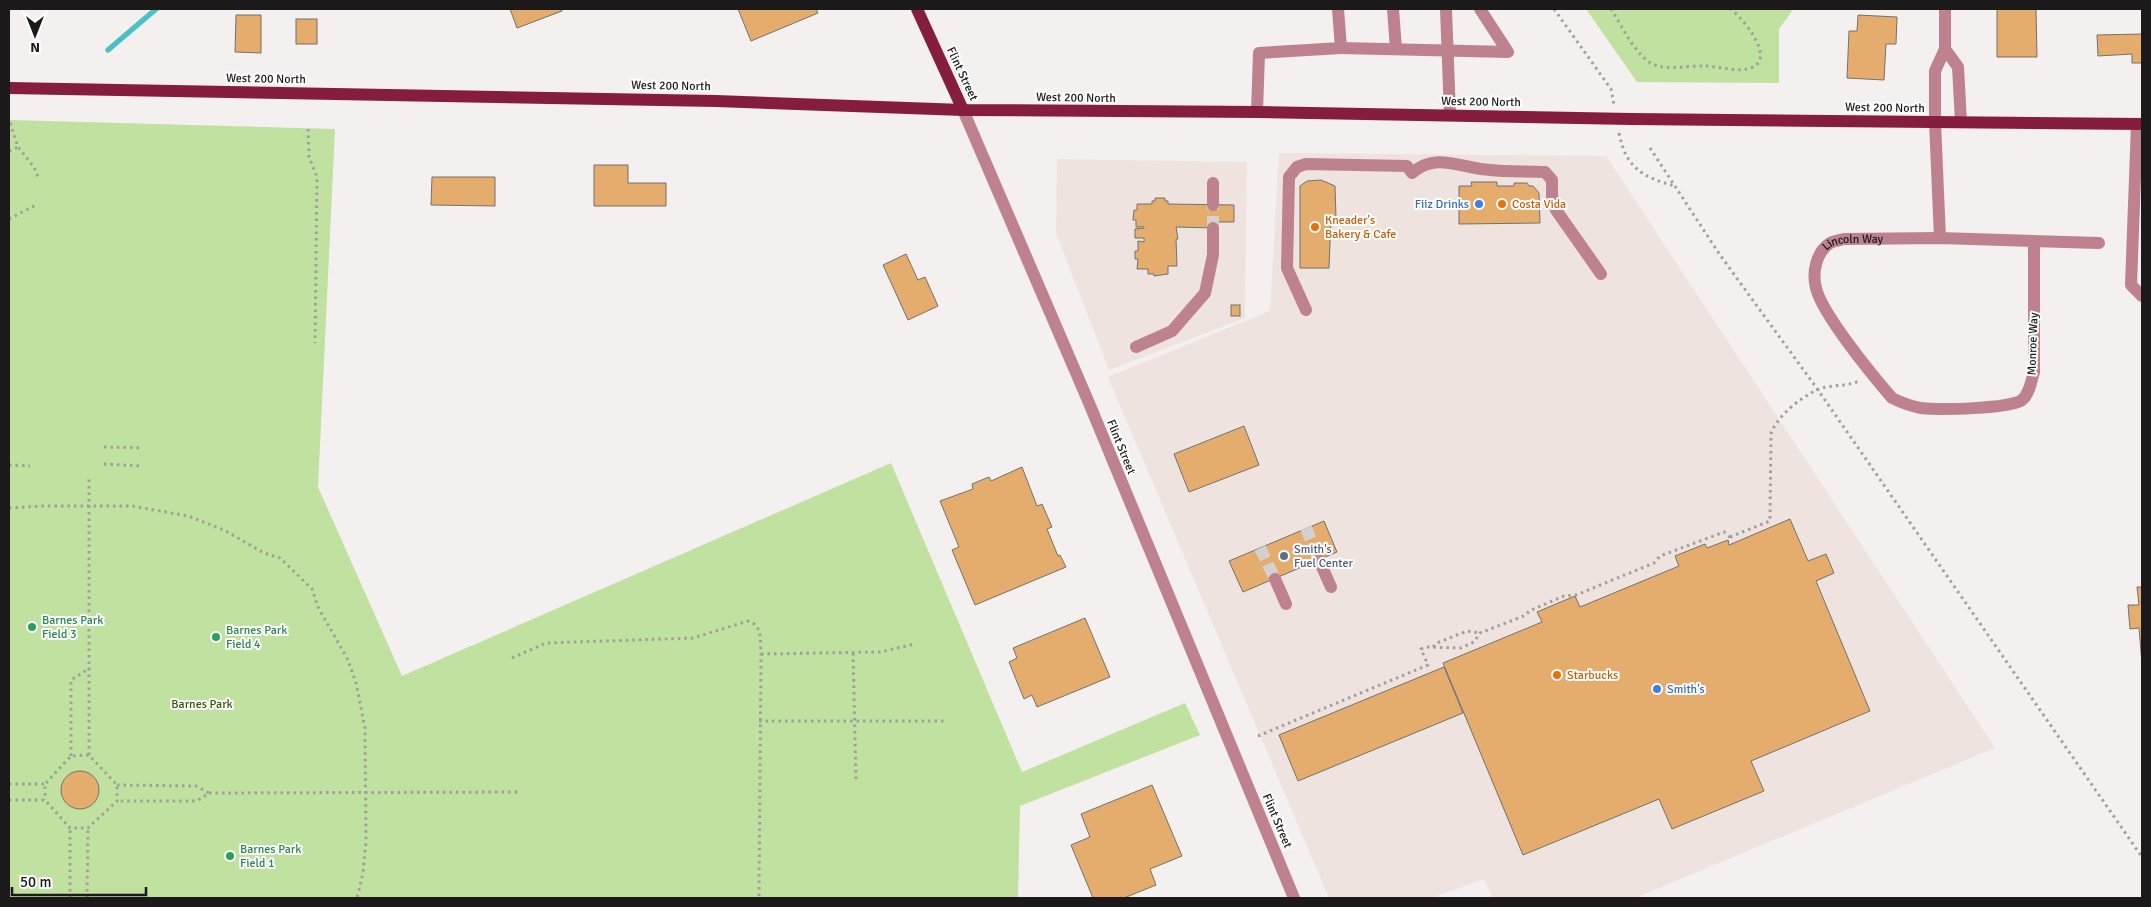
<svg xmlns="http://www.w3.org/2000/svg" width="2151" height="907" font-family="Signika,sans-serif">
<rect width="100%" height="100%" fill="#f3f0ef"/>
<g fill="#eee3de">
<polygon points="1279,153 1606,156 1995,748 1635,898 1493,898 1484,879 1431,898 1329,898 1108,377 1270,311"/>
<polygon points="1057,159 1247,162 1245,318 1109,370 1056,233"/>
</g>
<g fill="#c1e1a0">
<polygon points="1586,9 1790,9 1792,11 1779,29 1779,83 1637,82"/>
<polygon points="9,120 335,129 318,487 402,676 891,463 1022,772 1185,703 1200,735 1020,806 1018,898 9,898"/>
</g>
<g fill="none" stroke-linecap="round" stroke-linejoin="round">
<polyline stroke="#4cc1c5" stroke-width="5.5" points="108,50 156,9"/>
</g>
<g fill="#e4ad6d" stroke="#73716f">
<polygon points="510,9 562,9 562,11 517,28"/>
<polygon points="738,9 816,9 818,13 751,41"/>
<polygon points="1997,9 2036,9 2037,57 1997,57"/>
<polygon points="236,15 261,15 261,53 235,52"/>
<polygon points="1858,15 1897,17 1896,44 1886,44 1884,80 1847,78 1849,31 1857,31"/>
<rect x="296" y="19" width="21" height="25"/>
<polygon points="2142,34 2142,63 2132,63 2132,54 2098,56 2097,35"/>
<polygon points="594,165 628,165 628,183 666,183 666,206 594,206"/>
<polygon points="432,177 495,177 495,206 431,205"/>
<polygon points="1321,180 1335,186 1336,218 1331,218 1329,268 1300,268 1300,186 1307,181"/>
<polygon points="1471,182 1497,182 1497,186 1514,186 1514,183 1527,183 1529,186 1533,186 1539,193 1540,223 1459,224 1459,186 1472,186"/>
<polygon points="1155,198 1165,198 1165,201 1168,201 1168,204 1234,205 1234,222 1213,222 1213,228 1176,227 1178,239 1176,239 1177,266 1168,266 1168,274 1154,276 1154,274 1148,274 1148,269 1137,269 1138,259 1135,259 1135,251 1138,251 1138,241 1144,242 1144,238 1135,238 1135,229 1144,228 1144,227 1136,227 1136,220 1133,220 1134,210 1137,210 1137,204 1152,204 1152,201 1155,201"/>
<polygon points="906,254 918,280 925,277 938,306 908,320 883,265"/>
<rect x="1231" y="305" width="9" height="11"/>
<polygon points="1244,426 1259,465 1189,492 1174,454"/>
<polygon points="1022,467 1037,506 1042,504 1052,527 1047,529 1058,556 1060,555 1066,567 975,605 952,550 959,547 940,501 973,489 972,484 989,477 991,481"/>
<polygon points="1790,519 1808,561 1826,554 1834,573 1816,581 1870,711 1751,761 1764,791 1672,829 1659,799 1523,855 1443,663 1542,622 1537,612 1575,596 1580,607 1679,566 1675,556 1705,544 1707,548 1728,540 1729,545"/>
<polygon points="1324,521 1337,552 1243,592 1229,561"/>
<polygon points="2137,587 2142,587 2142,664 2139,628 2130,629 2128,605 2139,605"/>
<polygon points="1085,618 1110,677 1037,707 1032,695 1024,699 1009,662 1017,658 1013,648"/>
<polygon points="1444,667 1463,713 1298,781 1279,735"/>
<circle cx="80" cy="790" r="19"/>
<polygon points="1152,785 1182,856 1150,869 1156,885 1124,898 1093,898 1071,845 1090,837 1081,814"/>
</g>
<g fill="none" stroke-linecap="round" stroke-linejoin="round">
<g stroke="#d3d0cf" stroke-width="12" stroke-dasharray="12 6" stroke-linecap="butt">
<polyline points="1213,228 1213,205"/>
<polyline points="1306,528 1319,560"/>
<polyline points="1260,548 1275,579"/>
</g>
<g stroke="#a19f9e" stroke-width="3" stroke-dasharray="2.5 4" stroke-linecap="butt">
<polyline points="1554,9 1611,89 1614,105"/>
<path d="M1611,9C1622,26 1632,49 1649,62C1664,72 1687,65 1705,66C1719,66 1737,73 1751,68C1777,58 1742,18 1731,9"/>
<polyline points="10,123 18,147 34,167 38,177"/>
<polyline points="308,129 309,157 317,177 315,343"/>
<path d="M1619,133C1626,168 1642,177 1675,186"/>
<polyline points="1650,148 1720,255 1818,390 2142,857"/>
<polyline points="9,151 18,147"/>
<polyline points="9,219 36,205"/>
<polyline points="104,447 143,448"/>
<polyline points="104,464 142,466"/>
<polyline points="9,465 30,466"/>
<polyline points="9,508 41,506 132,506 188,516 224,530 264,553 280,558 312,589 318,607 348,660 356,683 365,728 366,841 363,873 357,898"/>
<path d="M1730,537L1770,521L1771,434C1776,417 1801,397 1817,390C1830,384 1846,387 1859,381"/>
<polyline points="1433,647 1437,643 1467,631 1480,633"/>
<polyline points="853,653 856,780"/>
<polyline points="761,654 880,652 914,644"/>
<path d="M512,658L546,643L693,638L748,621C763,625 760,641 761,654L759,898"/>
<polyline points="759,721 944,721"/>
<polyline points="1258,736 1428,665 1421,649 1426,647 1461,648 1474,642 1480,633 1526,615 1529,611 1564,596 1576,595 1654,563 1660,556 1724,532 1731,538"/>
<polyline points="89,755 89,477"/>
<polyline points="71,756 71,680 90,668"/>
<polyline points="9,784 45,784"/>
<polyline points="117,785 196,786 209,793 197,801 117,801"/>
<polyline points="209,793 517,792"/>
<polyline points="9,800 45,800 70,828 88,828 117,801 117,785 89,755 71,756 45,784 45,800"/>
<polyline points="70,898 70,828"/>
<polyline points="87,898 88,828"/>
</g>
<g stroke="#bd828d" stroke-width="12">
<polyline points="1393,9 1396,49"/>
<polyline points="1446,9 1450,115"/>
<polyline points="1341,48 1508,52 1480,9"/>
<polyline points="1945,49 1958,67 1961,122"/>
<polyline points="963,110 1089,403 1294,898"/>
<polyline points="1257,112 1259,53 1341,48 1338,9"/>
<polyline points="2137,124 2131,285 2142,296"/>
<polyline points="1213,183 1213,205"/>
<polyline points="1940,238 1935,122 1935,71 1945,49 1945,9"/>
<path id="s1" d="M2034,242V372C2031,381 2030,393 2022,400C2009,409 1939,410 1921,408C1910,406 1902,403 1892,398C1873,376 1822,314 1816,288C1812,273 1816,252 1830,243C1833,241 1840,240 1844,239L1940,238L2099,243"/>
<path d="M1306,310L1287,268L1289,177L1297,167L1306,164L1407,166L1412,173C1437,151 1462,169 1490,170C1508,172 1527,171 1545,172L1552,180V196L1556,210L1601,274"/>
<polyline points="1136,347 1172,331 1205,293 1213,255 1213,228"/>
<polyline points="1319,560 1331,587"/>
<polyline points="1275,579 1286,604"/>
</g>
<g stroke="#851d3e" stroke-width="12">
<polyline points="917,9 963,110"/>
<polyline points="9,88 716,101 963,110 1257,112 1631,119 2142,124"/>
</g>
</g>
<g fill="#3f7fe0" stroke="#fff" stroke-width="2">
<circle cx="1479" cy="204" r="5"/>
<circle cx="1657" cy="689" r="5"/>
</g>
<g fill="#e8710a" stroke="#fff" stroke-width="2">
<circle cx="1502" cy="204" r="5"/>
<circle cx="1315" cy="227" r="5"/>
<circle cx="1557" cy="675" r="5"/>
</g>
<circle fill="#5c6f8a" stroke="#fff" stroke-width="2" cx="1284" cy="556" r="5"/>
<g fill="#2e9e5b" stroke="#fff" stroke-width="2">
<circle cx="32" cy="627" r="5"/>
<circle cx="216" cy="637" r="5"/>
<circle cx="230" cy="856" r="5"/>
</g>
<g text-anchor="middle" dominant-baseline="central" stroke-width="4" stroke-linejoin="round" paint-order="stroke">
<g font-size="12" fill="#1b1919" stroke="#fff">
<text transform="translate(962 74) rotate(65)">Flint Street</text>
<text transform="translate(266 79) rotate(1)">West 200 North</text>
<text transform="translate(671 86) rotate(1)">West 200 North</text>
<text transform="translate(1076 98) rotate(1)">West 200 North</text>
<text transform="translate(1481 102) rotate(1)">West 200 North</text>
<text transform="translate(1885 108) rotate(1)">West 200 North</text>
<text stroke="none"><textPath href="#s1" startOffset="501">Lincoln Way</textPath></text>
<text transform="translate(2033 344) rotate(-88)">Monroe Way</text>
<text transform="translate(1121 447) rotate(68)">Flint Street</text>
<text transform="translate(1277 821) rotate(67)">Flint Street</text>
</g>
<g font-size="12" fill="#366cbe" stroke="#fff" text-anchor="end">
<text x="1469" y="204">Fiiz Drinks</text>
<text x="1667" y="689" text-anchor="start">Smith's</text>
</g>
<g font-size="12" fill="#c56008" stroke="#fff" text-anchor="start">
<text x="1512" y="204">Costa Vida</text>
<text x="1325" y="220">Kneader's<tspan x="1325" dy="14">Bakery &amp; Cafe</tspan></text>
<text x="1567" y="675">Starbucks</text>
</g>
<g font-size="12" fill="#4e5e75" stroke="#fff" text-anchor="start">
<text x="1294" y="549">Smith's<tspan x="1294" dy="14">Fuel Center</tspan></text>
</g>
<g font-size="12" fill="#27864d" stroke="#fff" text-anchor="start">
<text x="42" y="620">Barnes Park<tspan x="42" dy="14">Field 3</tspan></text>
<text x="226" y="630">Barnes Park<tspan x="226" dy="14">Field 4</tspan></text>
<text x="240" y="849">Barnes Park<tspan x="240" dy="14">Field 1</tspan></text>
</g>
<g font-size="12" fill="#365402" stroke="#fff">
<text x="202" y="704">Barnes Park</text>
</g>
</g>
<rect width="2151" height="907" fill="none" stroke="#1b1919" stroke-width="20"/>
<g transform="translate(35 35) rotate(180)" stroke="#ffffff" stroke-width="4" paint-order="stroke">
<path d="M0-4L9 19L0 12L-9 19Z" fill="#1b1919"/>
<text y="-8" font-size="14" font-weight="bold" text-anchor="middle" fill="#1b1919">N</text>
</g>
<path d="M12 887v8h134v-8" fill="none" stroke="#1b1919" stroke-width="2.5"/>
<text x="20" y="887" font-size="15" fill="#1b1919" stroke="#ffffff" stroke-width="4" paint-order="stroke">50 m</text>
</svg>
